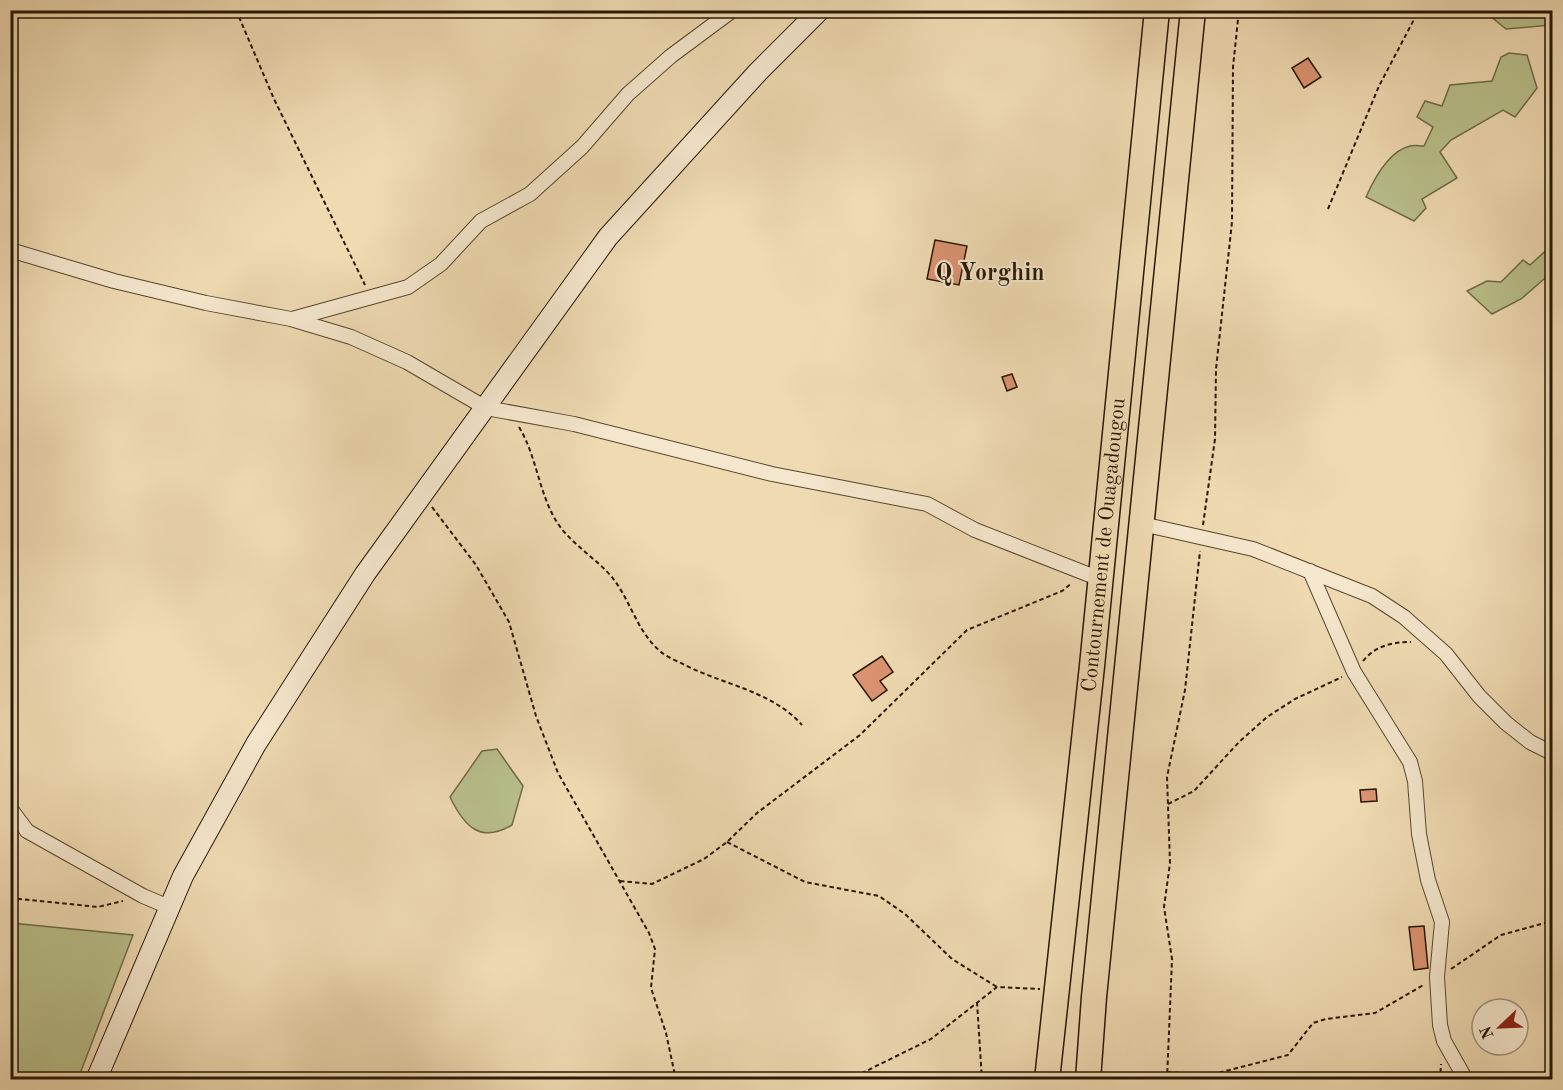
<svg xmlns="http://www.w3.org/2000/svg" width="1563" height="1090" font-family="'Old Standard TT',serif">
<rect width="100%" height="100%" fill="#efdab2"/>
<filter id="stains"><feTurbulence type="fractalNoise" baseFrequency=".00333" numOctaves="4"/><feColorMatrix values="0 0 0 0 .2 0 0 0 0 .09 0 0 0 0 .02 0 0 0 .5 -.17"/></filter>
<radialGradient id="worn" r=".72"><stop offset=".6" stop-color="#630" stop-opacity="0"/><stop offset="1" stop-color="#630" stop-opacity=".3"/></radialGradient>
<g fill="#b9c08c" stroke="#706b48" stroke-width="1.5">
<polygon points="1484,11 1540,11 1551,25 1506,29"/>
<path d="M1509,53L1527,55L1537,88L1515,117L1503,110L1451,140L1440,152L1457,178L1422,199L1426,208L1414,221L1366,197C1374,179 1389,151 1410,146C1414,145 1420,146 1424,146L1433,127L1417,117L1425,101L1442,106L1450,85L1492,81L1501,57Z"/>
<polygon points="1552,245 1552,272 1521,299 1492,314 1467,291 1487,281 1501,282 1523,260 1530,265"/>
<path d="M497,749L523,786L512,825C480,844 464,826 450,797L482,751Z"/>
<polygon points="11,923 133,935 78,1079 11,1079"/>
</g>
<g fill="#db9371" stroke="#271604" stroke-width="1.5">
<polygon points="1308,58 1321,77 1304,88 1292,68"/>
<polygon points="935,240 967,246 959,285 927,279"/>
<polygon points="1012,374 1017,387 1007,391 1002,377"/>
<polygon points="882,656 893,672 880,681 887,690 872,701 853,675"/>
<polygon points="1376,789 1377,801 1361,802 1360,790"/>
<polygon points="1424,926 1428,968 1414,970 1409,927"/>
</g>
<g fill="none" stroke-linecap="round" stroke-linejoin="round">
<g stroke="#594730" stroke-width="16">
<g id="street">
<polyline points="10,250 114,281 206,303 291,319 351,337 407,362 486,408 574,424 772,474 927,504 975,530 1100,579"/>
<polyline points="292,319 408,287 441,264 481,221 530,194 582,147 628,94 671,56 733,10"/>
<polyline points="1142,524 1253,549 1372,596 1404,617 1446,654 1479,696 1506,723 1530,742 1552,753"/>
<polyline points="1310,571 1354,672 1410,762 1415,781 1419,834 1428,880 1442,922 1437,977 1440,1025 1444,1041 1466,1080"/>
<polyline points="10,808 27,831 143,896 169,907"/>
</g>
</g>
<g stroke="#271604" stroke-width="22">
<polyline id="secondary" points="96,1080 183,876 256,744 365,574 608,237 758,72 820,10"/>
</g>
<g stroke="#271604" stroke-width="27">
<g id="highway">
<path id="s1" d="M1047,1080L1092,666L1157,10"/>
<polyline points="1088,1080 1094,997 1193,10"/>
</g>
</g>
<g stroke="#271604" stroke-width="2" stroke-dasharray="4.5 3" stroke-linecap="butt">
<polyline points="236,10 274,99 365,285"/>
<polyline points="1328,209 1379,86 1419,10"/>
<path d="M519,427C538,458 539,499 561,528C575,546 596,559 611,576C631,600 636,631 661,652C667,657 677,661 685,665C724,685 772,691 802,725"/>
<polyline points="432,507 476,565 509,622 536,716 558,773 649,933 655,949 651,988 666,1033 676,1080"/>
<polyline points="1203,525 1215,439 1216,369 1232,222 1233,67 1239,10"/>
<path d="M1363,661C1375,646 1392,642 1411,642"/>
<polyline points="1168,804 1194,791 1239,742 1267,717 1295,699 1342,677"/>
<polyline points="727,842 805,882 879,896 905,914 952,959 997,987"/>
<polyline points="620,881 652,884 704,859 727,842 757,813 860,735 967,630 1062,591 1072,583"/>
<polyline points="10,898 98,907 123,901"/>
<polyline points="1451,969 1501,935 1552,921"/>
<polyline points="977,1002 982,1080"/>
<polyline points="1167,1072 1210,1075 1288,1055 1313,1023 1326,1019 1375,1013 1425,984"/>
<polyline points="848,1080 931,1039 997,987 1040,989"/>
<polyline points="1167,1080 1172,959 1164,907 1170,863 1167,777 1185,690 1200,551"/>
<polyline points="1440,1080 1441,1064"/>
</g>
<use href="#street" stroke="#f5e7cd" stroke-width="14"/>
<use href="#secondary" stroke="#f5e7cd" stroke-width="20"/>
<use href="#highway" stroke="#efdab2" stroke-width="24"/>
</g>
<g text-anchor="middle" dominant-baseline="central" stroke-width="4.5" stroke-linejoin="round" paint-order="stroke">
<g font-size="21" fill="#271604" stroke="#f5e7cd">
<text stroke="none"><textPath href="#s1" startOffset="538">Contournement de Ouagadougou</textPath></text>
</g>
<g font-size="24" font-weight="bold" fill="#271604" stroke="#f5e7cd">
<text x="990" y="274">Q Yorghin</text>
</g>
</g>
<rect width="1563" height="1090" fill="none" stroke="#efdab2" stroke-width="36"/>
<rect x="12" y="12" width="1539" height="1066" fill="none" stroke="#271604" stroke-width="3"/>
<rect x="18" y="18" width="1527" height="1054" fill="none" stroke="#271604" stroke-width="1.5"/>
<g transform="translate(1500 1027) rotate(247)"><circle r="28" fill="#f5e7cd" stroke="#a3937d" stroke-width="1.5"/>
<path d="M0-4.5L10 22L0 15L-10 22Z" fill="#8f2418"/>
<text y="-9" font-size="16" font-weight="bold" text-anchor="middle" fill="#271604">N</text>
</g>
<rect width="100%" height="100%" filter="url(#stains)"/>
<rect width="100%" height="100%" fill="url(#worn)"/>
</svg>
